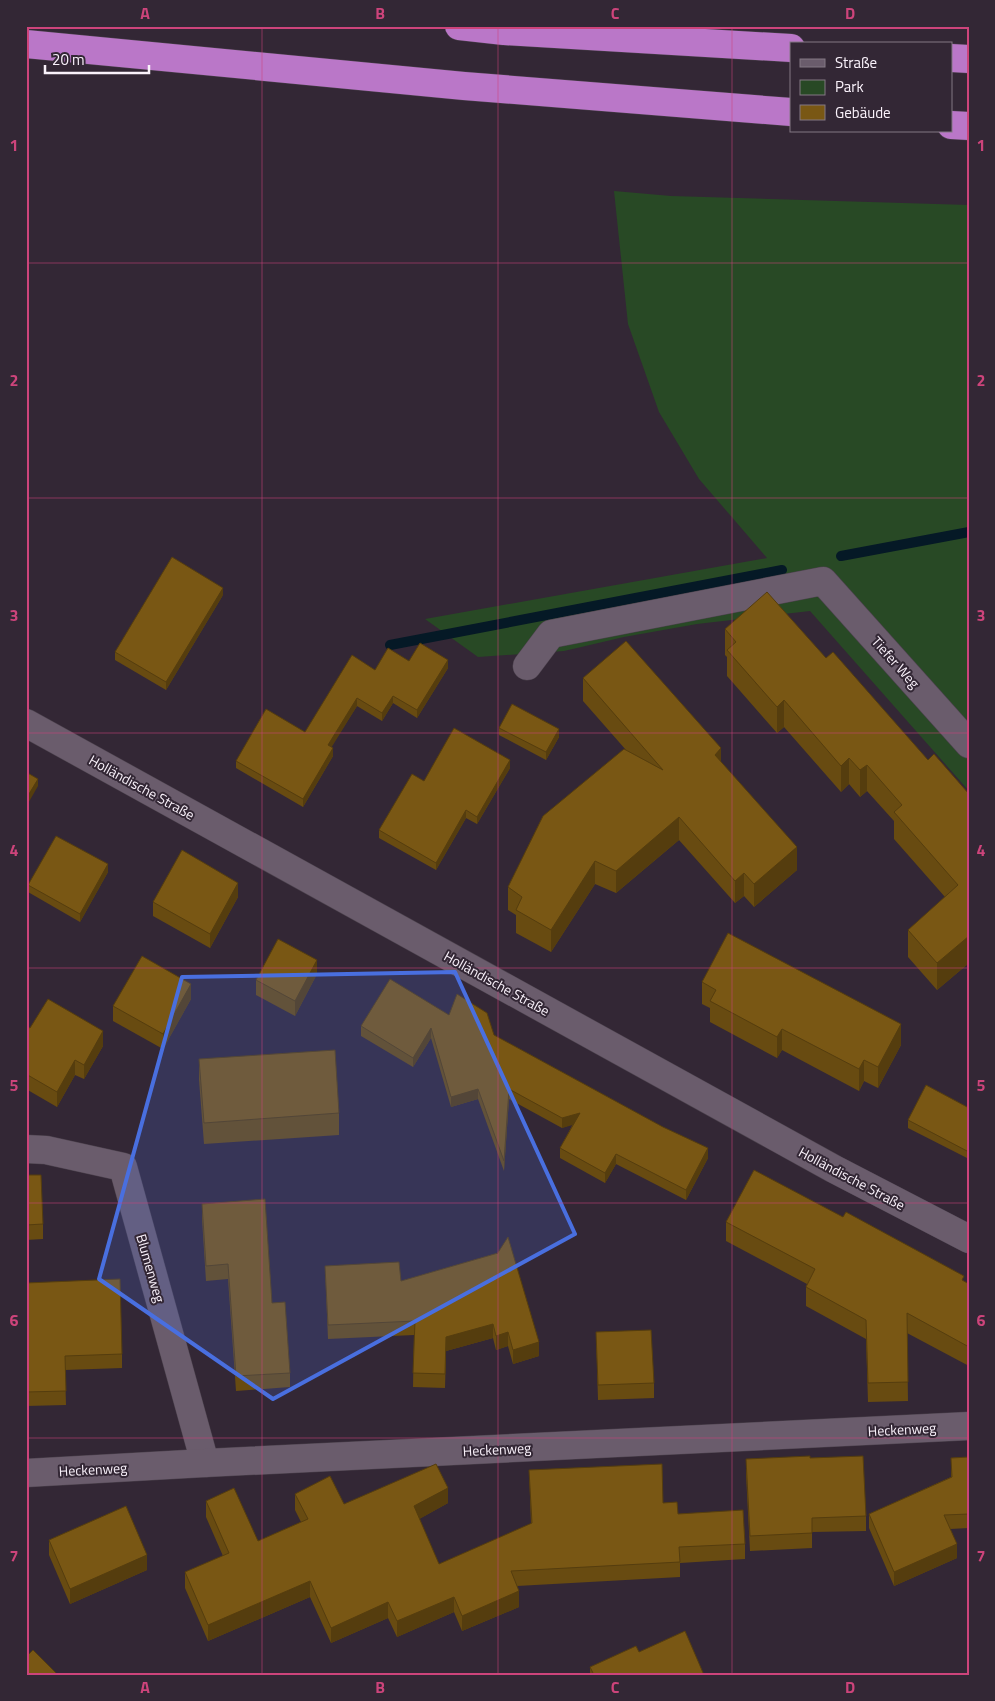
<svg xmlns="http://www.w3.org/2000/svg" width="995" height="1701" font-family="'Titillium Web',sans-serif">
<rect width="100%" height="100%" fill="#332735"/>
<polygon fill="#284925" points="614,191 671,196 969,205 969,791 810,611 697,624 624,637 564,651 478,657 425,619 767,558 699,479 659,412 628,324"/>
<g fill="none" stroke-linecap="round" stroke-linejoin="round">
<g stroke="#051926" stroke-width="10">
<polyline points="841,556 969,532"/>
<polyline points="390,645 782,570"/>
</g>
<g stroke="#4c424d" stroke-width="29">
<g id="minor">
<polyline points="527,666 551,634 823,581 969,744"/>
<polyline points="26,723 834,1169 969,1239"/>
<polyline points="26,1149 46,1150 123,1167 205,1463"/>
<polyline points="26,1473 205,1463 969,1426"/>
</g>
</g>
<g stroke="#4c424d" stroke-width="29">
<g id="highway">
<polyline points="459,26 504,31 791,48"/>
<polyline points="26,44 464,86 791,112"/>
<polyline points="951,58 969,59"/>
<polyline points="951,125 969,126"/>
</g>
</g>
<use href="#minor" stroke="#6a5c6c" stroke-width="28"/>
<use href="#highway" stroke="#ba77c8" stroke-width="28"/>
</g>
<g fill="#684b11">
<polygon points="223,595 166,690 115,660 115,652"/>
<polygon points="725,629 826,658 928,760 969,794 969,963 937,990 908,957 908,930 945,897 894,839 894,821 867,791 860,797 849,784 841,792 784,727 777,733 727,676 727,657 725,655"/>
<polygon points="409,661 448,668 417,718 393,703 382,721 357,706 331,747 333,756 303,807 236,768 236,761 305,732 375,670"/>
<polygon points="583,678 721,762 797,870 754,907 744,896 735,903 679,840 616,893 595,884 551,952 516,933 516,915 508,910 508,887 626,750 583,701"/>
<polygon points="499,728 559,737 546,760 499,735"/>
<polygon points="510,768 477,824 466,818 436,870 379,838 379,830 424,781"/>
<polygon points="108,872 80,922 28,892 28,885"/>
<polygon points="238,897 210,948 153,916 153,902"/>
<polygon points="317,974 295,1016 256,995 256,980"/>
<polygon points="702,982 901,1045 878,1088 864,1081 859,1091 782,1050 777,1058 710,1022 710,1008 702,1004"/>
<polygon points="191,999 163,1049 113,1021 113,1006"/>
<polygon points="449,1015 494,1035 708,1158 686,1200 616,1164 605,1183 560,1158 560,1148 573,1124 562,1128 509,1099 504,1171 478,1099 451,1107 431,1038 413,1067 361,1036 361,1026"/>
<polygon points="26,1026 30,1028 103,1046 84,1079 75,1075 57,1107 26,1089"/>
<polygon points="199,1059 339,1113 339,1135 204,1144 199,1080"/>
<polygon points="969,1108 969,1156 967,1158 908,1128 908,1120"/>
<polygon points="26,1175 43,1224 43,1239 26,1240"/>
<polygon points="202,1204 272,1303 290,1373 290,1387 236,1391 228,1279 206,1281 202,1219"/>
<polygon points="726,1222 964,1281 969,1284 969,1366 907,1333 908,1401 868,1402 866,1339 806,1306 806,1287 807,1284 726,1241"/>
<polygon points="498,1253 539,1356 513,1364 508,1346 496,1350 493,1338 446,1351 445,1388 413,1387 414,1335 328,1339 325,1266 401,1281"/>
<polygon points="26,1283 122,1354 122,1368 65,1370 66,1405 26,1406"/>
<polygon points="596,1332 654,1383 654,1398 598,1400"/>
<polygon points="969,1457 969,1528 950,1529 957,1558 894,1586 869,1528 869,1514 951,1477 951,1458"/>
<polygon points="810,1458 866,1516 866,1531 812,1532 812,1548 750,1551 746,1474 746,1459"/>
<polygon points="529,1470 663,1503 678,1514 745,1544 745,1559 680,1563 680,1577 517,1586 519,1607 462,1631 454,1612 397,1637 388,1618 331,1643 310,1597 208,1641 185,1588 185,1572 223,1556 206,1517 206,1501 258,1541 301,1522 295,1510 295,1494 344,1504 448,1503 419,1519 439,1564 531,1524"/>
<polygon points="49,1540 147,1570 70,1604 49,1555"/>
<polygon points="639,1652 704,1675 590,1675 590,1667"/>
</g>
<g fill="#553d0e">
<polygon points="223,588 223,595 166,690 166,682"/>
<polygon points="448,660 448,668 417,718 417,710"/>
<polygon points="393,696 393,703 382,721 382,713"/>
<polygon points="357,698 357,706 328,753 328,745"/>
<polygon points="784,700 784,727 777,733 777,707"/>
<polygon points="559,729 559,737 546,760 546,752"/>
<polygon points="333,748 333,756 303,807 303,799"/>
<polygon points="721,748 721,771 715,755"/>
<polygon points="849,758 849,784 841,792 841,766"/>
<polygon points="510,760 510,768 477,824 477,817"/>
<polygon points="867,765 867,791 860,797 860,770"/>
<polygon points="38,779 38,786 26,807 26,799"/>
<polygon points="466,810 466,818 436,870 436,863"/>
<polygon points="679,817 679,840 616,893 616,871"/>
<polygon points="797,847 797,870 754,907 754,884"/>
<polygon points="595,861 595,884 551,952 551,930"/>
<polygon points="108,864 108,872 80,922 80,914"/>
<polygon points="744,873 744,896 735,903 735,881"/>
<polygon points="238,883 238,897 210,948 210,934"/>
<polygon points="969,936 969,963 937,990 937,963"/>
<polygon points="317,960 317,974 295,1016 295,1001"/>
<polygon points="191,984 191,999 163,1049 163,1034"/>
<polygon points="901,1024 901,1045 878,1088 878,1067"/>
<polygon points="431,1028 431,1038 413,1067 413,1058"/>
<polygon points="782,1029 782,1050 777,1058 777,1037"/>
<polygon points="103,1031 103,1046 84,1079 84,1065"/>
<polygon points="75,1060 75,1075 57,1107 57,1092"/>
<polygon points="864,1060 864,1081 859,1091 859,1069"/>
<polygon points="478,1089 478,1099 451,1107 451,1097"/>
<polygon points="509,1089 509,1099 504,1171 504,1161"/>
<polygon points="580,1113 580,1123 562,1128 562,1118"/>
<polygon points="708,1148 708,1158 686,1200 686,1190"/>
<polygon points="969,1148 969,1156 967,1158 967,1151"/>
<polygon points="616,1154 616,1164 605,1183 605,1173"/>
<polygon points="493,1324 493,1338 446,1351 445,1388 446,1337"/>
<polygon points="508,1332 508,1346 496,1350 496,1336"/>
<polygon points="539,1342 539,1356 513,1364 513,1350"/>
<polygon points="448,1488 448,1503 414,1522 414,1506"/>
<polygon points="957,1544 957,1558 894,1586 894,1572"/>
<polygon points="147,1555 147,1570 70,1604 70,1589"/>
<polygon points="310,1581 310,1597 208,1641 208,1625"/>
<polygon points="519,1591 519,1607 462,1631 462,1616"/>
<polygon points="454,1597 454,1612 397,1637 397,1621"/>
<polygon points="388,1602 388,1618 331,1643 331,1628"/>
</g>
<g fill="#795714" stroke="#553d0e">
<polygon points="172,557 223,588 166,682 115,652"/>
<polygon points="767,592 826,658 833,652 928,760 934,754 969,794 969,936 937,963 908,930 958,885 894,812 902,805 867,765 860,770 849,758 841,766 784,700 777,707 727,650 736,642 725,629"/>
<polygon points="626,641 721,748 715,755 797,847 754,884 744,873 735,881 679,817 616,871 595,861 551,930 516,910 522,897 508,887 543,816 624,749 663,770 583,678"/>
<polygon points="420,643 448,660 417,710 393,696 382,713 357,698 328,745 333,748 303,799 236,761 266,709 305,732 352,655 375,670 388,648 409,661"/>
<polygon points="512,704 559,729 546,752 499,728"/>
<polygon points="454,728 510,760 477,817 466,810 436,863 379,830 412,774 424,781"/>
<polygon points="26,772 38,779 26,799"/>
<polygon points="56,836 108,864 80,914 28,885"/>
<polygon points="182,850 238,883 210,934 153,902"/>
<polygon points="728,933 901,1024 878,1067 864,1060 859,1069 782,1029 777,1037 710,1001 716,990 702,982"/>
<polygon points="278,939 317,960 295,1001 256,980"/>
<polygon points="142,956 191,984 163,1034 113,1006"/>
<polygon points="390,979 449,1015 457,994 487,1013 494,1035 663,1127 708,1148 686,1190 616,1154 605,1173 560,1148 580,1113 562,1118 509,1089 504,1161 478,1089 451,1097 431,1028 413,1058 361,1026"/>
<polygon points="48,999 103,1031 84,1065 75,1060 57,1092 26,1074 26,1026 30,1028"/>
<polygon points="335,1050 339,1113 204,1123 199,1059"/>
<polygon points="926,1085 969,1108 969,1148 967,1151 908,1120"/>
<polygon points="754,1170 843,1217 846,1212 964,1276 962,1280 969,1284 969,1347 907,1313 908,1382 868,1383 866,1320 806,1287 815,1269 726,1222"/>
<polygon points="26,1175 41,1175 43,1224 26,1225"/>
<polygon points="265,1199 272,1303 285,1302 290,1373 236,1376 228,1264 206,1266 202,1204"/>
<polygon points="508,1237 539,1342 513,1350 508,1332 496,1336 493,1324 446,1337 445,1374 413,1373 415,1321 328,1325 325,1266 399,1262 401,1281 498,1253 497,1254"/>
<polygon points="120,1279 122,1354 65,1356 66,1391 26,1392 26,1283"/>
<polygon points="651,1330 654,1383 598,1385 596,1332"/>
<polygon points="810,1456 810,1458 863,1456 866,1516 812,1518 812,1533 750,1536 746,1459"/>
<polygon points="969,1457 969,1514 944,1515 957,1544 894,1572 869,1514 952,1477 951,1458"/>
<polygon points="436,1464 448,1488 414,1506 439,1564 532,1523 529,1470 662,1464 663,1503 677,1502 678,1514 743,1510 745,1544 679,1547 680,1562 511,1571 519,1591 462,1616 454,1597 397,1621 388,1602 331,1628 310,1581 208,1625 185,1572 229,1553 206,1501 234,1488 258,1541 308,1519 295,1494 330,1476 344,1504"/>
<polygon points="126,1506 147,1555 70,1589 49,1540"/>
<polygon points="685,1631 704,1675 594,1675 590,1667 636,1646 639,1652"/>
<polygon points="33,1650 58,1675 26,1675 26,1657"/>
</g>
<path fill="#496fdf" fill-opacity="0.2" stroke="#496fdf" stroke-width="4" stroke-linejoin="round" d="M455,972L575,1234L273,1399L99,1279L182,977Z"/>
<path fill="none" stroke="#cd447b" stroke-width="1" stroke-opacity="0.55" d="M262,26V1675M498,26V1675M732,26V1675M26,263H969M26,498H969M26,733H969M26,968H969M26,1203H969M26,1438H969"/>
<g text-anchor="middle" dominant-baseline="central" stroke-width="4" stroke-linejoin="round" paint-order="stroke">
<g font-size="14" fill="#faf2fb" stroke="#332735">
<text transform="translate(896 662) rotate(48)">Tiefer Weg</text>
<text transform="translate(142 787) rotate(29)">Holländische Straße</text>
<text transform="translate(497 983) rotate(29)">Holländische Straße</text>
<text transform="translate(852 1178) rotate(28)">Holländische Straße</text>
<text transform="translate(151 1268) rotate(74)">Blumenweg</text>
<text transform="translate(902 1429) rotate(-3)">Heckenweg</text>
<text transform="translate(497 1449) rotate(-3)">Heckenweg</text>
<text transform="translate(93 1469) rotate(-3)">Heckenweg</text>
</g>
</g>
<rect width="995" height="1701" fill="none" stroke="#332735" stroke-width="55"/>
<rect x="790" y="42" width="162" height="90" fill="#332735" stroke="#837884"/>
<rect x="800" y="59" width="25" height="8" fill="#6a5c6c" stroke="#837884"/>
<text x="835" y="68" font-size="15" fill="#faf2fb">Straße</text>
<rect x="800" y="80" width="25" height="15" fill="#284925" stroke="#837884"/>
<text x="835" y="92" font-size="15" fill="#faf2fb">Park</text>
<rect x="800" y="105" width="25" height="15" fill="#795714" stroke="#837884"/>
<text x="835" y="118" font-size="15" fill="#faf2fb">Gebäude</text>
<path d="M45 65v8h104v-8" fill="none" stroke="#faf2fb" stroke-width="2.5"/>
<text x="52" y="65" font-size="15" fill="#faf2fb" stroke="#332735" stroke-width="4" paint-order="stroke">20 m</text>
<rect x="28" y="28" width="940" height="1646" fill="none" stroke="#cd447b" stroke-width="2"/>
<g font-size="16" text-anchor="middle" font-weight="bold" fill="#cd447b">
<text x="145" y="19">A</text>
<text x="380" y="19">B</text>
<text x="615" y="19">C</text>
<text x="850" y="19">D</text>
<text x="14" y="151">1</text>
<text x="981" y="151">1</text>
<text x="14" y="386">2</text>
<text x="981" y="386">2</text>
<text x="14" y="621">3</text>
<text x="981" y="621">3</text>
<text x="14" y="856">4</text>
<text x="981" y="856">4</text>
<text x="14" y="1091">5</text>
<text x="981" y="1091">5</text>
<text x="14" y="1326">6</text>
<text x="981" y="1326">6</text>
<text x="14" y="1562">7</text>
<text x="981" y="1562">7</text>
<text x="145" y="1693">A</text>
<text x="380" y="1693">B</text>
<text x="615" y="1693">C</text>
<text x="850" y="1693">D</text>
</g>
</svg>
